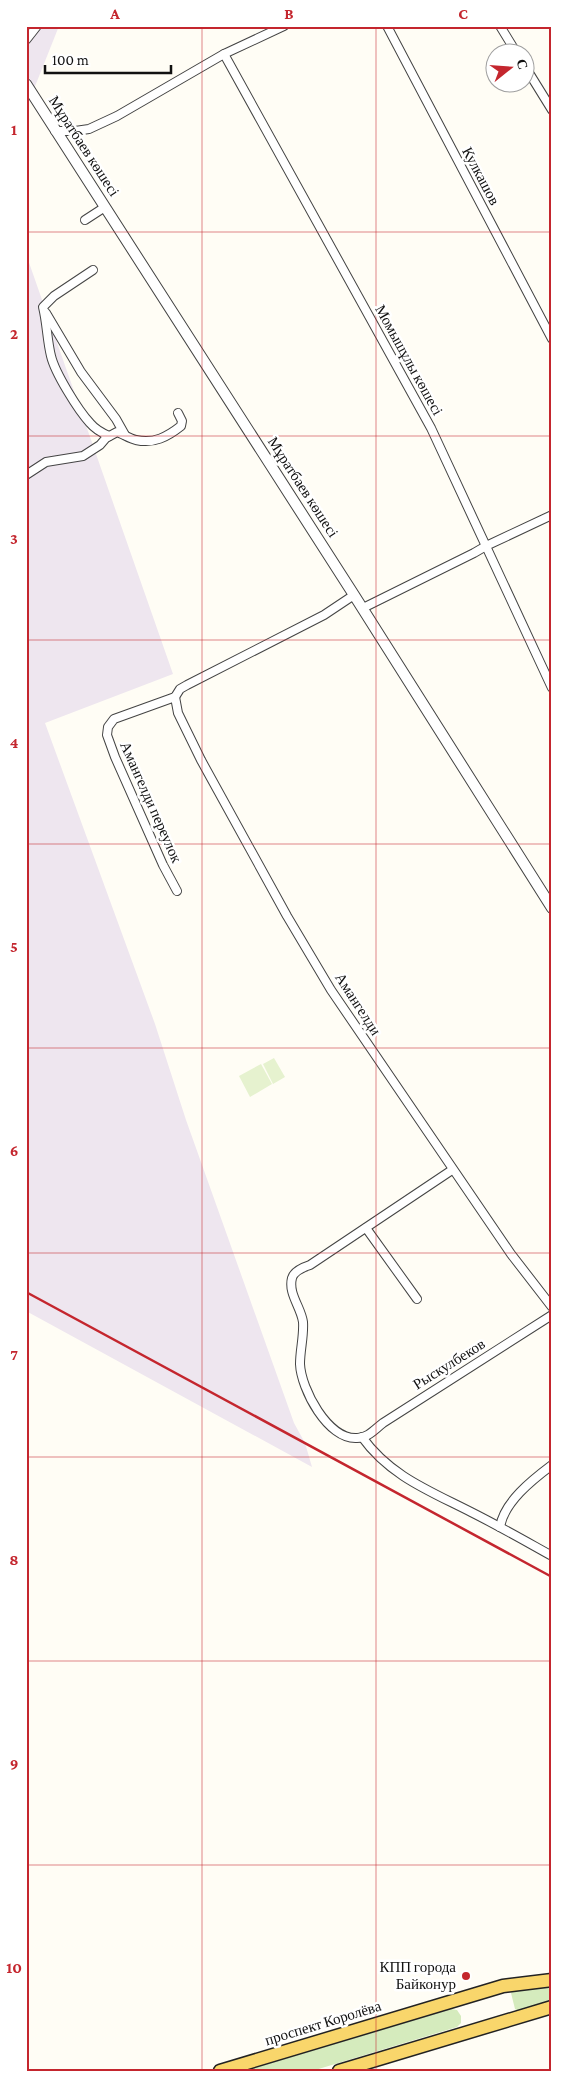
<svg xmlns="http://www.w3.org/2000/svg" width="578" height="2097" font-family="'Crimson Pro',serif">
<rect width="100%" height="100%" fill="#fffdf5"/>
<g fill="#eee6ef">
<polygon points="26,26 59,26 26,109"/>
<polygon points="26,254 173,674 45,723 155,1024 186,1120 294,1423 305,1443 312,1467 26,1311"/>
</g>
<g fill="#d5ebbd">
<polygon points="552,1987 552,2001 519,2011 515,2009 511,1993 514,1989"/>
<polygon points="451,2009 457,2010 461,2016 461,2023 457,2027 312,2071 244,2071"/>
</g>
<g fill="#e6f2cf">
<polygon points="274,1058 285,1077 273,1084 263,1064"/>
<polygon points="261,1064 272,1084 250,1097 239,1076"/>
</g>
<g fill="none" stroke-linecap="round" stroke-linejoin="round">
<g stroke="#444" stroke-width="10">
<g id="minor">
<polyline points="387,26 552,339"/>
<polyline points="500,26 516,52"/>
<polyline points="26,40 37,26"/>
<polyline points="224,54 431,428 552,688"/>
<polyline points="526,68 552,110"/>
<polyline points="55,131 75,131 89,129 117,116 224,54 284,26"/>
<polyline points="85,220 105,207"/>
<path d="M93,270L54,296L43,307C47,323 47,340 51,356C55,373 78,410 90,423C95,429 102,433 109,436"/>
<polyline points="46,313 81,372 116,419 125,435"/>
<path d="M26,475L46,462L83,456L100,445L106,438L117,432C123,434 130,439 136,440C154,444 167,437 181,426L182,421L178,413"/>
<polyline points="363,608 474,553 486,546 552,515"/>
<polyline points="175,697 178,713 201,760 287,916 331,990 511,1254 552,1307"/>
<polyline points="177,891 163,865 115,757 107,735 108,727 114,719 175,697 180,689 187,685 324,615 354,595"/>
<path d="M452,1170L310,1265C304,1267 294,1271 292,1278C288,1294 301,1307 303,1322C304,1336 300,1350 300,1364C301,1389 328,1440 357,1438C368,1438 375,1429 383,1423L552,1315"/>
<polyline points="366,1228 417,1299"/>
<path d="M362,1437C390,1476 430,1491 471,1512C499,1526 525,1541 552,1556"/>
<path d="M500,1527C504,1502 532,1480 552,1465"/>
</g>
</g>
<g stroke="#444" stroke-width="12">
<polyline id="tertiary" points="26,84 354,595 552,908"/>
</g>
<g stroke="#222" stroke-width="15">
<g id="primary">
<polyline points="220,2071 503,1986 552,1980"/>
<polyline points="339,2071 552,2007"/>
</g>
</g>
<use href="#minor" stroke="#fff" stroke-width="8"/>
<use href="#tertiary" stroke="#fff" stroke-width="10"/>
<use href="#primary" stroke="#f9d66b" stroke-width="12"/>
<g stroke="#c4262e" stroke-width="2.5">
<polyline points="26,27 27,26"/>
<polyline points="26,1292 552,1577"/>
</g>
</g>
<path fill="none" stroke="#c4262e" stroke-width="1" stroke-opacity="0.55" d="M202,26V2071M376,26V2071M26,232H552M26,436H552M26,640H552M26,844H552M26,1048H552M26,1253H552M26,1457H552M26,1661H552M26,1865H552"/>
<circle fill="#c4262e" stroke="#fff" stroke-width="2" cx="466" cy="1976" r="5"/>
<g text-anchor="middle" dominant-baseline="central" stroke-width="5" stroke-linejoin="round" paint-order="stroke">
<g font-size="15" fill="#111" stroke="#fff">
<text transform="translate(84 146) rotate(57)">Мұратбаев көшесі</text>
<text transform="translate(481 176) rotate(62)">Кулкашов</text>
<text transform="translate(409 360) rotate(61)">Момышұлы көшесі</text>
<text transform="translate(303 487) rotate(57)">Мұратбаев көшесі</text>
<text transform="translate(151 802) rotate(66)">Амангелди переулок</text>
<text transform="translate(358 1004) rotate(57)">Амангелди</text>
<text transform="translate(449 1364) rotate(-32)">Рыскулбеков</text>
<text transform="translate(323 2023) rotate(-17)">проспект Королёва</text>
</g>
<g font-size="15" fill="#111" stroke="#fff" text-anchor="end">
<text x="456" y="1967">КПП города<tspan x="456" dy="17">Байконур</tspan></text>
</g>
</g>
<rect width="578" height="2097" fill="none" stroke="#ffffff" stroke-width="55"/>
<g transform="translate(510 68) rotate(73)"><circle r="24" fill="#ffffff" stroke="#a0a0a0"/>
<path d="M0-4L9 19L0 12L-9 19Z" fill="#c4262e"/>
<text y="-8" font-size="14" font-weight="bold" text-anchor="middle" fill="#111111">С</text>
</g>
<path d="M45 65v8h126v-8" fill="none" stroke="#111111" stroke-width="2.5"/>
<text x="52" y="65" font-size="15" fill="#111111" stroke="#ffffff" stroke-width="4" paint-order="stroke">100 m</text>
<rect x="28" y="28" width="522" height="2042" fill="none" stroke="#c4262e" stroke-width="2"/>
<g font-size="16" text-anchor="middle" font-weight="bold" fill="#c4262e">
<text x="115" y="19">A</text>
<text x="289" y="19">B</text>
<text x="463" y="19">C</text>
<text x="14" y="135">1</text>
<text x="14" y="339">2</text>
<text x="14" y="544">3</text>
<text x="14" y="748">4</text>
<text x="14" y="952">5</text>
<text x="14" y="1156">6</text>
<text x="14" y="1360">7</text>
<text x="14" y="1565">8</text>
<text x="14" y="1769">9</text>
<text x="14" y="1973">10</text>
</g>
</svg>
